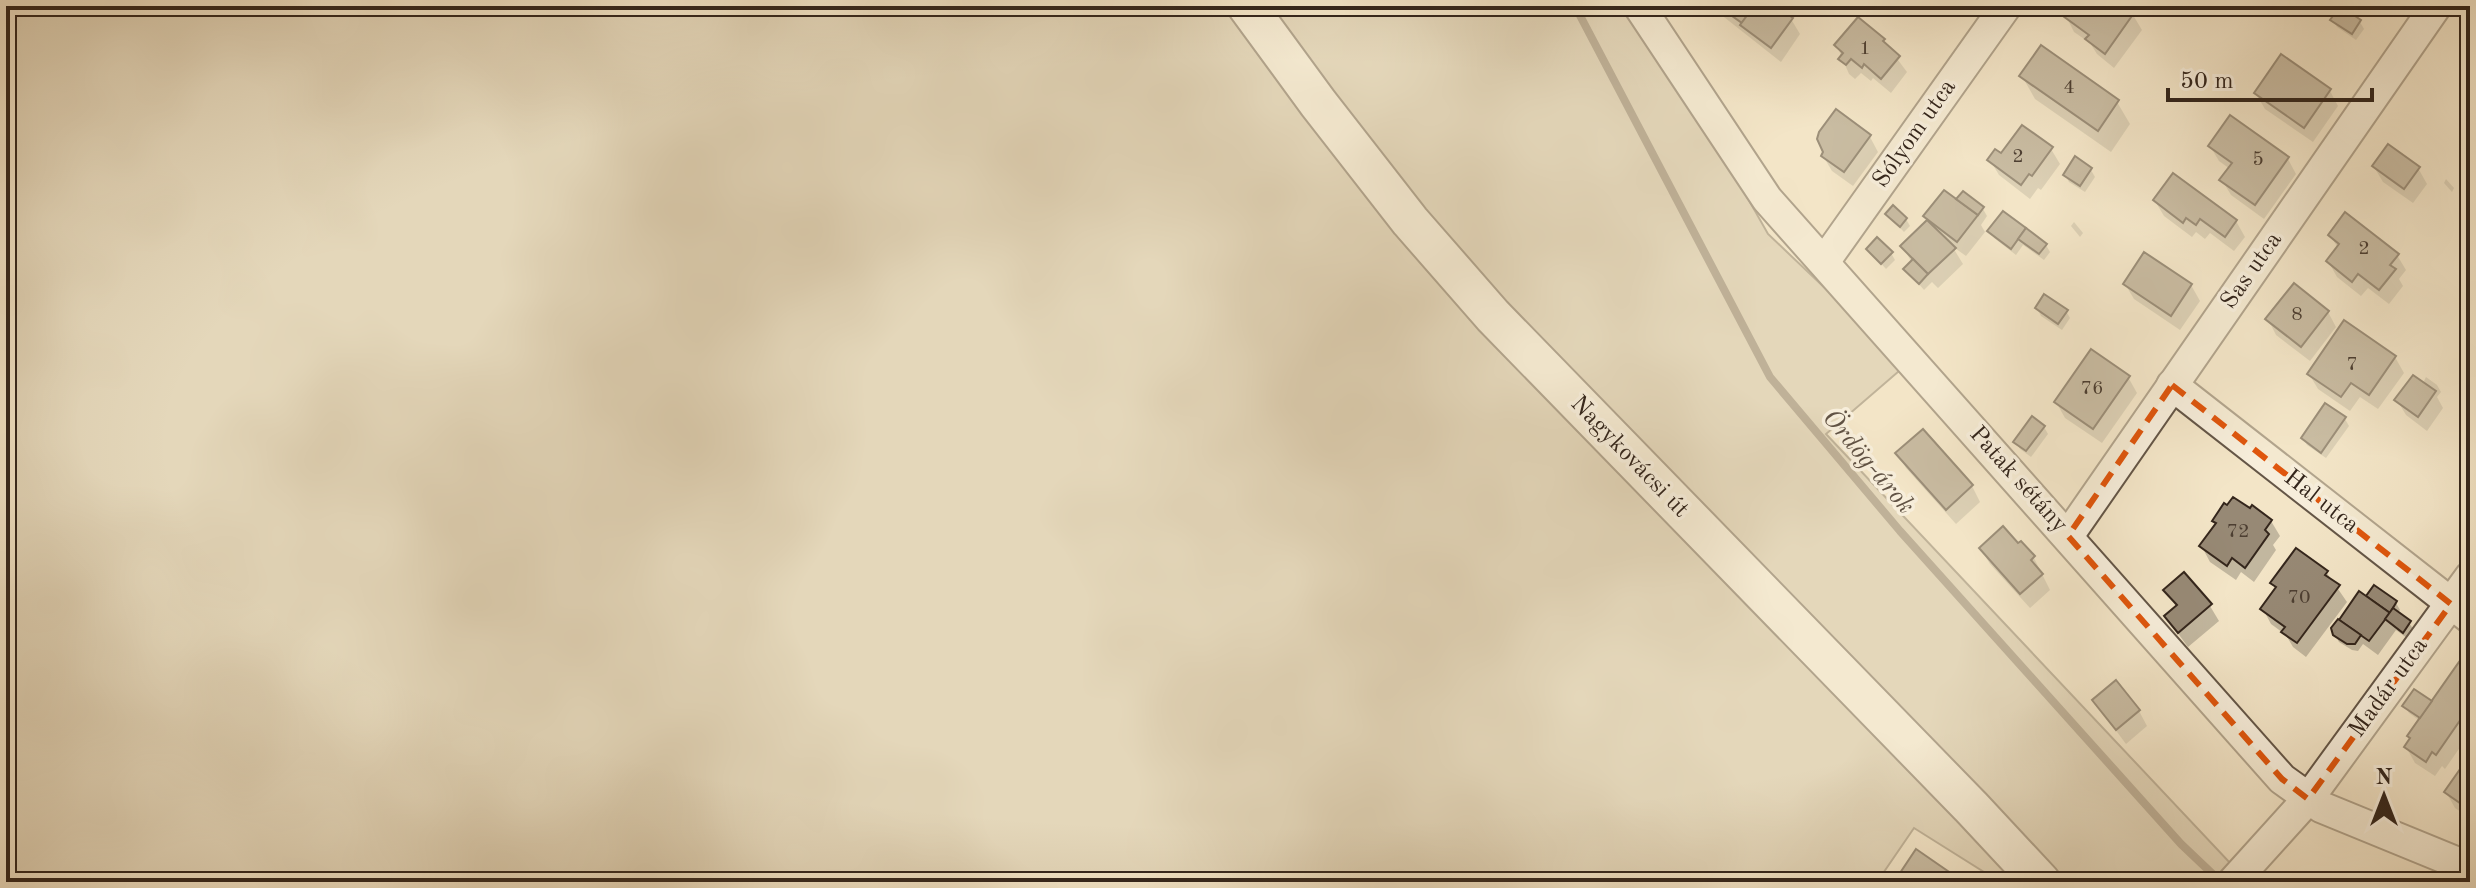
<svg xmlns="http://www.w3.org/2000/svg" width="2476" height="888" font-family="'Old Standard TT',serif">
<rect width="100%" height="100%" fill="#f3e5c7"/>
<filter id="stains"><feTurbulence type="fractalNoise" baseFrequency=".0025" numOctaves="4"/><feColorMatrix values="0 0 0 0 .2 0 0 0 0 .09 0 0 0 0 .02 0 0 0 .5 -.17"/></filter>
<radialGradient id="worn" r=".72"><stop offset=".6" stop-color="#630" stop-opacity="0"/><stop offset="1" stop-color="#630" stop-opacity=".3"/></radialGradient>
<polygon fill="#d3c5aa" stroke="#847663" stroke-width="2" points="6,6 1639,6 1768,234 1906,365 1826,434 2248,882 2000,882 1914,828 1877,882 6,882"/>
<g fill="#0003">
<polygon points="1710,6 1772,6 1791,19 1800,34 1781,62"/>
<polygon points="2073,6 2121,6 2133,15 2142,30 2114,68 2097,54 2090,43 2074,32 2066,16"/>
<polygon points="2198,6 2217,6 2211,15"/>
<polygon points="2333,20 2360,22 2364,29 2356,40 2337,27"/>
<polygon points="1883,40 1907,72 1891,93 1873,78 1871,81 1861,73 1855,79 1849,74 1837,46"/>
<polygon points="2022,76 2117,102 2130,124 2111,152 2035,99"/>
<polygon points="2330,91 2338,106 2313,142 2265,109 2256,94"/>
<polygon points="1870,137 1878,152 1853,186 1832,171 1823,156"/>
<polygon points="2210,146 2288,159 2296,174 2264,219 2231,195 2222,180 2230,169 2219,161"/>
<polygon points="2051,149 2060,164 2041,190 2038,188 2030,199 1999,175 1990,160"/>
<polygon points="2075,159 2091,170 2095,177 2085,192 2069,182 2065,175"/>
<polygon points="2374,167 2418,168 2427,184 2413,203 2383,182"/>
<polygon points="2446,179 2454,188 2452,192 2444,183"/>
<polygon points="2155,201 2236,221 2245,237 2234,251 2210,233 2205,239 2196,232 2192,237 2164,216"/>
<polygon points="1957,202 1983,209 1987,216 1981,225 1985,232 1966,256 1952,246 1963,264 1938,288 1932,282 1924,290 1906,269 1912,263 1903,247 1929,221 1926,216"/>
<polygon points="1887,214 1906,219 1910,226 1904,232"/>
<polygon points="2074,222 2083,233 2080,237 2071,226"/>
<polygon points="1990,231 2046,245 2050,252 2044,260 2023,245 2016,255 1994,238"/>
<polygon points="2330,235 2397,255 2406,270 2399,279 2403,286 2389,304 2368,288 2361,296 2337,277 2328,261 2338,248"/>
<polygon points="1868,249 1891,253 1895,260 1886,269"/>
<polygon points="2125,284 2191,285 2200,301 2180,330 2134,299"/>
<polygon points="2037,308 2066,311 2070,318 2062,330 2041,316"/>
<polygon points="2328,312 2336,327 2310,361 2276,335 2268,319"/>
<polygon points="2470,338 2470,363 2462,349"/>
<polygon points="2395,357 2404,373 2378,409 2360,397 2350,411 2318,389 2309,374"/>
<polygon points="2128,377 2137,393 2102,443 2065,418 2056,402"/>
<polygon points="2426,377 2437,385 2441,392 2437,397 2443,408 2427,431 2406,415 2397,400 2427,387 2424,381"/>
<polygon points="2345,419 2349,426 2326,458 2307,445 2303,438"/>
<polygon points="2044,427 2048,434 2031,457 2020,449 2016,442"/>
<polygon points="1923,431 1972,486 1980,502 1956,524 1906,468 1898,453"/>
<polygon points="2227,507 2271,521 2280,536 2273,545 2276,550 2254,582 2241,572 2236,580 2210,562 2202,547 2217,525 2214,521"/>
<polygon points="2021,543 2034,558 2050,590 2030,608 1990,564 1981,549 2018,546"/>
<polygon points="2327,573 2347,602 2306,657 2293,647 2286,635 2271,624 2263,609 2277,590 2272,583"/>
<polygon points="2166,590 2210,606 2219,621 2188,647 2166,617 2177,608"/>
<polygon points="2396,603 2400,610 2397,614 2409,623 2414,630 2407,638 2396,630 2378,655 2363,644 2358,651 2352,650 2339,642 2335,635 2373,604"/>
<polygon points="2470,672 2470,733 2445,769 2442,766 2435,776 2415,763 2406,747 2420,721 2409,713 2405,706 2432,704"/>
<polygon points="2094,701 2139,711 2147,726 2126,744"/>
<polygon points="2470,758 2470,818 2455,808 2446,792"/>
</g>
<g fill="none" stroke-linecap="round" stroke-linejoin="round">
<polyline stroke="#807260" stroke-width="8" points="1575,6 1770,377 1900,531 2181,844 2221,882"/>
</g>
<g fill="#978975" stroke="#34261c" stroke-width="2">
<polygon points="1718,6 1754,6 1742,23"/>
<polygon points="1754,6 1776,6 1793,18 1771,48 1740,25"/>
<polygon points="2071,6 2125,6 2134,13 2105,54 2085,39 2089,35 2063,16"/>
<polygon points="2340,6 2361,20 2352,34 2330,20"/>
<polygon points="1858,17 1885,39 1883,41 1900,56 1881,79 1864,64 1862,68 1851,59 1846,65 1838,59 1843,53 1834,45"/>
<polygon points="2041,45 2119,100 2098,131 2019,76"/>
<polygon points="2281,54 2331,89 2304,128 2254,93"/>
<polygon points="1836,109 1871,135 1844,172 1821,156 1823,152 1817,139 1819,132"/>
<polygon points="2230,115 2289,157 2255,205 2219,180 2232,163 2208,146"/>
<polygon points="2022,125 2053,147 2032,176 2029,174 2021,185 1987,160 1995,149 2001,153"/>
<polygon points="2388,144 2420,167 2404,189 2372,166"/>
<polygon points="2075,156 2092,168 2080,186 2063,175"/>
<polygon points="2173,173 2237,220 2225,237 2200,219 2196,225 2186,218 2183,223 2153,200"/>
<polygon points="1944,190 1978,215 1957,242 1923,216"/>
<polygon points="1963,191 1984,207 1978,215 1956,199"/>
<polygon points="1893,205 1907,218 1900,227 1885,214"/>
<polygon points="2003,211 2026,228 2011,249 1987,231"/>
<polygon points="2345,212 2399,254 2390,265 2396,269 2379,290 2358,274 2352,282 2326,261 2339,244 2328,235"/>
<polygon points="1927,220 1956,248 1928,274 1900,246"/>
<polygon points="2026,228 2047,244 2039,254 2018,239"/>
<polygon points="1877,237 1893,252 1881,264 1866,249"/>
<polygon points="2144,252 2192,284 2171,316 2123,284"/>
<polygon points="1913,259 1928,274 1919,284 1903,269"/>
<polygon points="2294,283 2329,311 2301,347 2265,319"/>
<polygon points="2044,294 2068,310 2058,324 2035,308"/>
<polygon points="2344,320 2396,356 2369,395 2351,383 2341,397 2307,374"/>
<polygon points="2091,349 2130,376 2093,429 2054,402"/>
<polygon points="2413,375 2436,391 2418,417 2394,400"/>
<polygon points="2325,403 2346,417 2321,453 2301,438"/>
<polygon points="2032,416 2045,426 2026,451 2013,442"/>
<polygon points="1923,429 1973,485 1946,510 1895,453"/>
<polygon points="2233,497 2250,508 2252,505 2272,520 2265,530 2269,534 2245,568 2232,558 2227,566 2199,546 2216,523 2212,521 2224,503 2227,505"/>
<polygon points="2003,526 2018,543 2021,541 2035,556 2031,560 2043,574 2020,594 1979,548"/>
<polygon points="2296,548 2328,571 2325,575 2340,585 2297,643 2281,632 2285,627 2260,609 2276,587 2270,583"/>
<polygon points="2184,572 2212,604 2178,633 2164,616 2177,605 2163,590"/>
<polygon points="2374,585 2397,601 2390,613 2366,596"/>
<polygon points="2359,591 2390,613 2369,641 2339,620"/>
<polygon points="2393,608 2411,621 2403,633 2385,619"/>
<polygon points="2338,619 2361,635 2355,644 2347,644 2333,635 2331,628"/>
<polygon points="2459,662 2470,670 2470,706 2436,755 2432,752 2426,762 2404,747 2410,738 2407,736"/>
<polygon points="2116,680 2140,710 2116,730 2092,700"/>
<polygon points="2414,689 2432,701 2420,718 2402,706"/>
<polygon points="2470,755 2470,810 2444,792"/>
<polygon points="1916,849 1955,876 1951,882 1894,882"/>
</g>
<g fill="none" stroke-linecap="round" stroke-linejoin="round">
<g stroke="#645647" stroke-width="34">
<g id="minor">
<polyline points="1639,6 1767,199 2282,779 2321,807 2470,868"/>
<polyline points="1824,262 2006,6"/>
<polyline points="2172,385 2470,618"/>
<polyline points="2068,536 2436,6"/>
<polyline points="2233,882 2308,799 2470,577"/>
</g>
</g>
<g stroke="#645647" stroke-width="42">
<polyline id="tertiary" points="1247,6 1318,103 1410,221 1493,316 1972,808 2041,882"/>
</g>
<use href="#minor" stroke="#f7eedb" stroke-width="30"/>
<use href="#tertiary" stroke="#f7eedb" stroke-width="38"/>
</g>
<path d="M0 0H2476V888H0ZM2172,385L2451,604L2308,799L2282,779L2068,536Z" fill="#f3e5c7" fill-opacity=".55" fill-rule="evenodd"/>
<path fill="none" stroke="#df560d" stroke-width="6" stroke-dasharray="16 10" stroke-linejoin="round" d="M2172,385L2451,604L2308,799L2282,779L2068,536Z"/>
<g text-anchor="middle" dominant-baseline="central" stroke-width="7" stroke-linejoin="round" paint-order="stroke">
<g font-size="20" fill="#4d3f32">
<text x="1865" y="49">1</text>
<text x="2069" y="88">4</text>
<text x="2018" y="157">2</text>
<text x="2258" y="160">5</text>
<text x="2364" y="249">2</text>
<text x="2297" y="315">8</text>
<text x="2352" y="365">7</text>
<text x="2092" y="389">76</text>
<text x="2238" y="532">72</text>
<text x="2299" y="598">70</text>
</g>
<g font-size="24" fill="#34261c" stroke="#f7eedb">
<text transform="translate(1915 134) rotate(-55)">Sólyom utca</text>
<text transform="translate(2252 271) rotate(-55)">Sas utca</text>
<text transform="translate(1629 457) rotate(46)">Nagykovácsi út</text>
<text transform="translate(2018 480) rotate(48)">Patak sétány</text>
<text transform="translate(2321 502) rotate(38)">Hal utca</text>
<text transform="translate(2389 688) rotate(-54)">Madár utca</text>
</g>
<g font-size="26" font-style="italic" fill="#605244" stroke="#f7eedb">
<text transform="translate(1868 462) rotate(50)">Ördög-árok</text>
</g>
</g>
<rect width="2476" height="888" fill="none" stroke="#f3e5c7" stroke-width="32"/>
<rect x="8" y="8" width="2460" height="872" fill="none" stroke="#34261c" stroke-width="4"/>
<rect x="16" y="16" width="2444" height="856" fill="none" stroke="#34261c" stroke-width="2"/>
<g transform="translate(2384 796)" stroke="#f7eedb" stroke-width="6" paint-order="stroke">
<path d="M0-6L14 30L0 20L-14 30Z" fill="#34261c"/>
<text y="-12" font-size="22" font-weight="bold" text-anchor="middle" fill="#34261c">N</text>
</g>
<path d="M2168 88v12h204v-12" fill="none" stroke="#34261c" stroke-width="4"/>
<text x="2180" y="88" font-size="24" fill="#34261c" stroke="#f7eedb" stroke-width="6" paint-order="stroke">50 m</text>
<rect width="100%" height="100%" filter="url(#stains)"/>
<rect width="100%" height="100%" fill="url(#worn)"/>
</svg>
